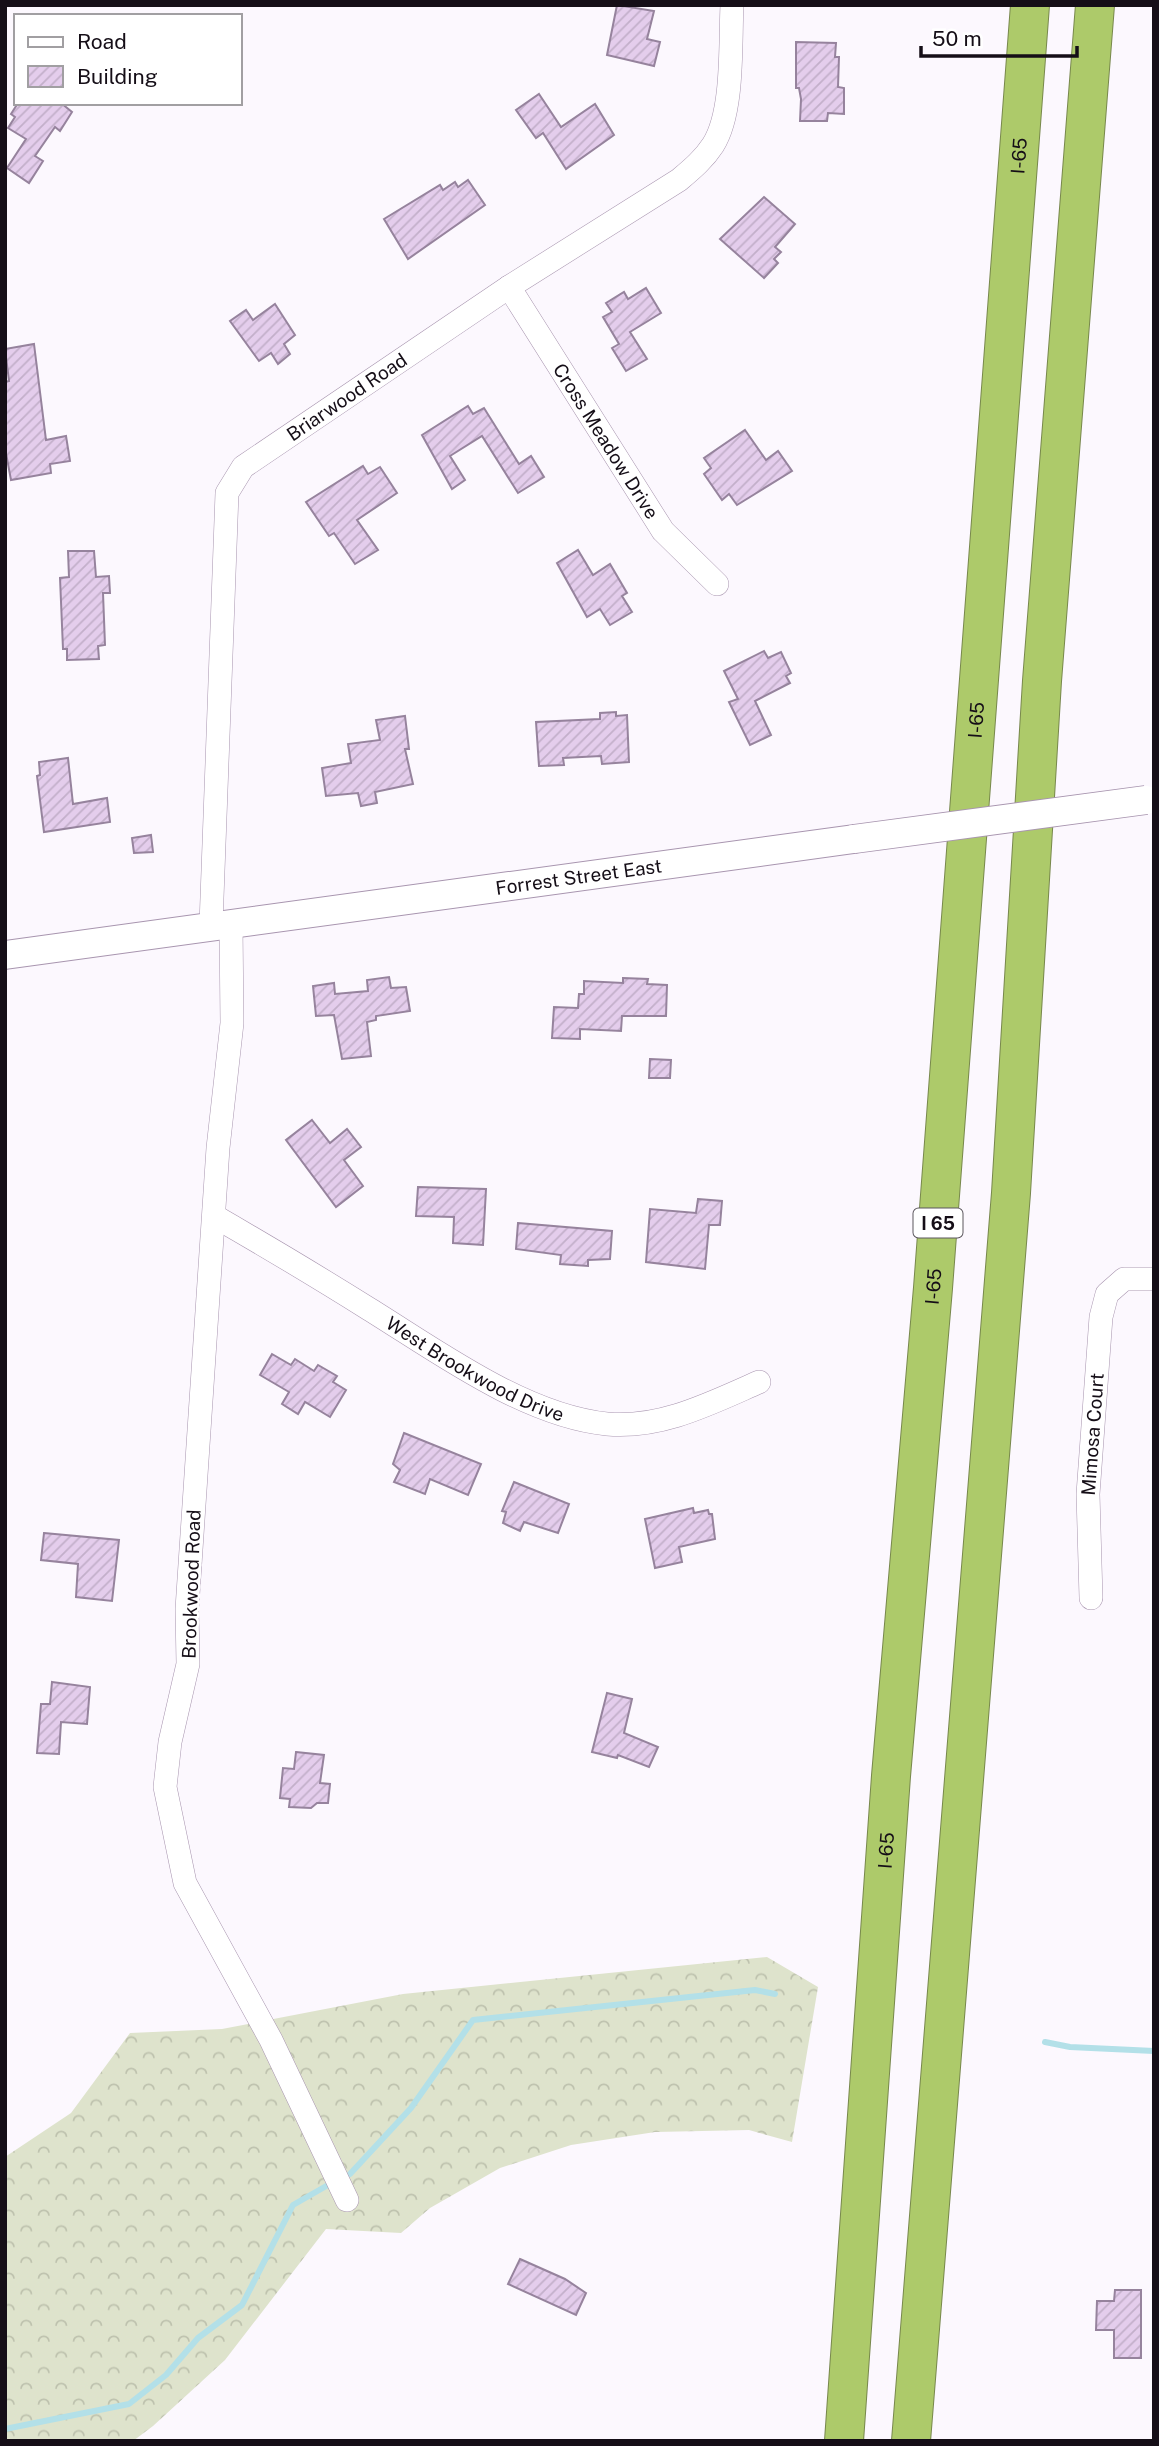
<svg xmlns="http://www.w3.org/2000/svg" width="1159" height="2446" font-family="'Public Sans',sans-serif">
<defs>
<pattern id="forest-crowns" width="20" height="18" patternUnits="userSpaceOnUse" patternTransform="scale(1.75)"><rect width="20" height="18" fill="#dee3cc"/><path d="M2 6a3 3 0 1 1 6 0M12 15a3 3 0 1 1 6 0" fill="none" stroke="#bec2ae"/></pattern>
<pattern id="building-hatch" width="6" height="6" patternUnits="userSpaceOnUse" patternTransform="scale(1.75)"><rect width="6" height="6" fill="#e4cdec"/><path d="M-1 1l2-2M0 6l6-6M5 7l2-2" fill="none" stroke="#c3afca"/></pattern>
</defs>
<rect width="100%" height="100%" fill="#fcf8fe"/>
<polygon fill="url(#forest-crowns)" points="767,1957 818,1987 792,2142 749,2130 655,2132 571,2145 500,2168 430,2208 401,2233 326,2229 225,2360 153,2426 133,2441 5,2441 5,2157 71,2113 130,2033 222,2029 403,1994"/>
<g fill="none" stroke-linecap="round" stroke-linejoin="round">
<g stroke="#b3e0e8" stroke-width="6">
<polyline points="1045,2042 1070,2047 1154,2051"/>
<polyline points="350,2174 411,2108 473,2020 755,1990 775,1994"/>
<polyline points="5,2429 129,2404 166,2375 198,2338 242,2305 293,2205 328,2185"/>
</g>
</g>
<g fill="url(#building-hatch)" stroke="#96839d" stroke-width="2">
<polygon points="617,5 654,11 647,39 660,42 654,66 607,55"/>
<polygon points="796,42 836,43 835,57 839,57 838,87 844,88 844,114 828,113 827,121 800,121 801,99 799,88 796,88"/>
<polygon points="539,94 561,127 595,104 614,135 566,169 543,133 536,138 516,110"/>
<polygon points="18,103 61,103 72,112 60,131 55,127 35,156 43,161 29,183 7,168 26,139 8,128 15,117 11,114"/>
<polygon points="468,180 485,205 408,259 384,219 440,185 443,190 455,182 458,187"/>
<polygon points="764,197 795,224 775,247 781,252 774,259 778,263 764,278 720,239"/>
<polygon points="646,288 661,313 630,332 647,359 626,371 612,348 619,344 603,317 612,312 606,303 624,292 628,299"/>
<polygon points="275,304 295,335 284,344 290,354 278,364 271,353 259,361 230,321 246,310 253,320"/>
<polygon points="34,344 46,440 66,436 70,461 50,464 51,473 11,480 5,448 5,382 9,381 5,349"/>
<polygon points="468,406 473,414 484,408 519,464 531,456 544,477 518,493 482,436 450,456 465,480 452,489 422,435"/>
<polygon points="745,430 766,460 778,451 792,471 737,505 729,494 722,500 704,474 711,468 704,458"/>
<polygon points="363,466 368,474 380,467 397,493 357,520 378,550 355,564 334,533 329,536 306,502"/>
<polygon points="578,550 593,575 610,564 627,593 622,596 632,612 610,625 600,609 587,617 557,563"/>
<polygon points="68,551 94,551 96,577 109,576 110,593 103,593 105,645 98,646 99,659 67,660 67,649 63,649 60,578 69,577"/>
<polygon points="764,651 768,658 781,652 791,673 786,676 790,683 755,701 771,735 750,745 729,702 738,699 724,671"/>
<polygon points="616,712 616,716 627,715 629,762 602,764 601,756 563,758 564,765 539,766 536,722 600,719 600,713"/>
<polygon points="405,716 409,749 405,749 413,784 375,792 377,803 361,806 358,793 326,796 322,768 351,763 348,744 380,740 376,720"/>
<polygon points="68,758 73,804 107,798 110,822 44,832 37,776 40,775 39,762"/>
<polygon points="151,835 153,852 134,853 132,838"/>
<polygon points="389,977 391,988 406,987 410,1011 376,1016 376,1020 367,1022 371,1056 342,1059 334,1015 316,1016 313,986 334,983 335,994 368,991 367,980"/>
<polygon points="623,978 648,979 647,984 667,985 666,1016 622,1016 621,1031 580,1029 580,1039 552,1038 554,1007 578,1008 579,994 584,994 584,981 623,983"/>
<polygon points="650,1059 671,1060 670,1078 649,1078"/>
<polygon points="312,1120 330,1143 347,1129 361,1147 344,1160 363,1186 336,1207 286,1140"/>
<polygon points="418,1187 486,1189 483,1245 453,1243 454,1217 416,1216"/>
<polygon points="698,1199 722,1201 720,1225 709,1225 705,1269 646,1262 650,1209 696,1213"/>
<polygon points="518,1223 612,1231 610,1259 588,1260 588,1266 560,1264 561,1255 516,1249"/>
<polygon points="272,1354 291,1365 295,1359 314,1371 318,1365 337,1376 333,1382 346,1390 330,1417 305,1402 298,1414 282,1404 289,1392 260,1375"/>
<polygon points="404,1433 481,1464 468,1495 430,1479 425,1494 394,1482 400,1470 393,1464"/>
<polygon points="514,1482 569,1504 558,1533 524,1522 520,1531 503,1523 506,1512 502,1511"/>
<polygon points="693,1508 694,1513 708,1510 709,1514 712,1514 715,1539 679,1547 682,1562 655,1568 645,1519"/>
<polygon points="44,1533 119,1540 112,1601 76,1597 78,1564 41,1560"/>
<polygon points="52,1682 90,1687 87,1724 61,1722 59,1754 37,1753 41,1704 50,1704"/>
<polygon points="607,1693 632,1699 624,1733 658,1747 649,1767 618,1755 617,1758 592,1752"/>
<polygon points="296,1752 324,1755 320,1783 330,1784 328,1803 317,1803 311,1808 289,1807 290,1799 280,1798 283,1768 294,1769"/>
<polygon points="520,2259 565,2279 586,2293 576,2315 508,2284"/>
<polygon points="1115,2290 1141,2290 1141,2358 1114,2358 1114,2330 1096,2330 1097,2301 1114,2301"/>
</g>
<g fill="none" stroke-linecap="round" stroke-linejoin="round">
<g stroke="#a895af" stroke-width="24">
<g id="minor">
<path id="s1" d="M509,287L663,531L717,584"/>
<path id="s2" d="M211,925L227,493L243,467L509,287L679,180C692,169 704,159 713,145C734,112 730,44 732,5"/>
<polyline points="231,925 232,1023 218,1148 187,1609 188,1664 170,1742 165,1787 185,1883 271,2040 347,2200"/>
<path id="s3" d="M214,1216C266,1246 318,1277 369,1309C437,1351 525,1416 607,1424C661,1429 711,1403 759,1382"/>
<path id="s4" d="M1091,1598L1088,1494L1101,1317L1107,1294L1124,1279H1154"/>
</g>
</g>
<g stroke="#a895af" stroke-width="30">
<g id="tertiary">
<path id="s5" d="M5,955L854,839"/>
</g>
</g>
<g stroke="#78884d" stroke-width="40">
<g id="motorway">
<path id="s6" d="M844,2441L891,1776L933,1288L1030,5"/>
<polyline points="911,2441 1011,1193 1042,681 1095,5"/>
</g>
</g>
<use href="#minor" stroke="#fff" stroke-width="23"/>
<use href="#tertiary" stroke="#fff" stroke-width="28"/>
<use href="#motorway" stroke="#adca6a" stroke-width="38"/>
<g stroke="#a895af" stroke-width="30" stroke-linecap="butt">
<polyline id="tertiary-bridge" points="854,839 1146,800"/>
</g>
<use href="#tertiary-bridge" stroke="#fff" stroke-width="28"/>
</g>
<g text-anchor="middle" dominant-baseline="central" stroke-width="5" stroke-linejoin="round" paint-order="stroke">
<rect fill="#fff" stroke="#5b565d" stroke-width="2" x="913.5" y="1208.5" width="49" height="29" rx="5"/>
<g font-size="18" font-weight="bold" fill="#150e17">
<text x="938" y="1223">I 65</text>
</g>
<g font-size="19" fill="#150e17" stroke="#fff">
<text stroke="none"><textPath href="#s6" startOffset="2292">I-65</textPath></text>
<text stroke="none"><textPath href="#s2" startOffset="588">Briarwood Road</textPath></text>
<text stroke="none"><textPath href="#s1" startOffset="182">Cross Meadow Drive</textPath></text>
<text stroke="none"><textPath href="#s6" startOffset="1726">I-65</textPath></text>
<text stroke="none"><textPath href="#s5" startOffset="579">Forrest Street East</textPath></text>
<text stroke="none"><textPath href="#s6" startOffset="1158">I-65</textPath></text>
<text stroke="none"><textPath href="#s3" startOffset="303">West Brookwood Drive</textPath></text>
<text stroke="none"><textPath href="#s4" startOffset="164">Mimosa Court</textPath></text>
<text transform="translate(191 1584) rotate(-88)">Brookwood Road</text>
<text stroke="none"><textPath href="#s6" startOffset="592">I-65</textPath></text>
</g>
</g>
<rect width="1159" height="2446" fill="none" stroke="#150e17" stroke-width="14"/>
<rect x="14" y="14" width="228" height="91" fill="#ffffff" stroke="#a19fa2" stroke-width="2"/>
<rect x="28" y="37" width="35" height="10" fill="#ffffff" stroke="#a19fa2" stroke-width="2"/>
<text x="77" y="49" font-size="21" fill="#150e17">Road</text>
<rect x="28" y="66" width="35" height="21" fill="url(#building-hatch)" stroke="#a19fa2" stroke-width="2"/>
<text x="77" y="84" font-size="21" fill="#150e17">Building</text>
<path d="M921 46v10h156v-10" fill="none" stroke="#150e17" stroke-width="3.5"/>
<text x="932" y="46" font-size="21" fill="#150e17" stroke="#ffffff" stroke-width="5" paint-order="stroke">50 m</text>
</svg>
